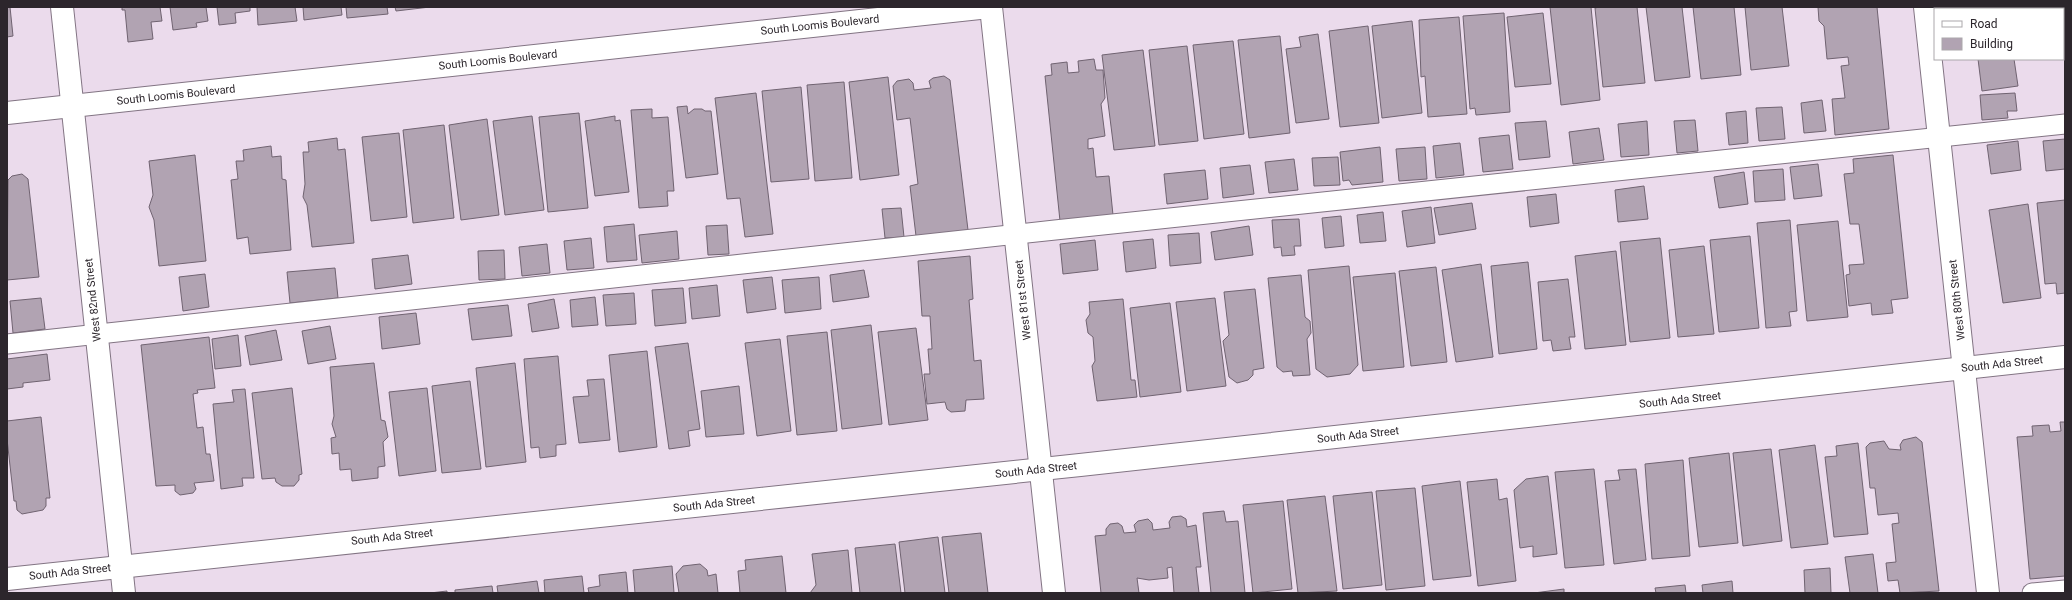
<svg xmlns="http://www.w3.org/2000/svg" width="2072" height="600" font-family="Roboto,sans-serif">
<rect width="100%" height="100%" fill="#ebdbec"/>
<g fill="#b1a3b2" stroke="#706371">
<polygon points="7,7 10,7 13,36 7,37"/>
<polygon points="122,7 160,7 162,21 151,22 153,39 128,42 125,10 122,10"/>
<polygon points="170,7 206,7 208,21 196,23 197,27 173,30"/>
<polygon points="217,7 250,7 250,11 235,13 236,23 219,25"/>
<polygon points="257,7 295,7 297,21 258,25"/>
<polygon points="303,7 341,7 342,15 304,20"/>
<polygon points="346,7 387,7 388,14 347,18"/>
<polygon points="395,7 430,7 396,11"/>
<polygon points="1550,7 1591,7 1600,100 1561,105"/>
<polygon points="1600,7 1637,7 1645,83 1603,87 1595,8"/>
<polygon points="1646,7 1682,7 1690,77 1655,81"/>
<polygon points="1693,7 1734,7 1741,75 1701,79"/>
<polygon points="1745,7 1782,7 1789,66 1751,70"/>
<polygon points="1818,7 1877,7 1889,129 1835,135 1832,99 1845,98 1841,66 1849,65 1848,57 1827,59 1824,26 1819,21"/>
<polygon points="1971,7 2008,7 2008,9 1972,9"/>
<rect x="2017" y="7" width="34" height="2"/>
<polygon points="2061,7 2065,7 2065,36 2063,9"/>
<polygon points="1504,13 1510,112 1476,115 1475,108 1470,109 1463,16"/>
<polygon points="1543,13 1551,84 1515,87 1507,17"/>
<polygon points="1459,17 1467,114 1428,117 1425,76 1421,77 1419,20"/>
<polygon points="1412,21 1422,113 1382,118 1372,26"/>
<polygon points="1368,26 1379,123 1340,127 1329,31"/>
<polygon points="1318,34 1329,119 1296,123 1286,49 1301,47 1299,37"/>
<polygon points="1280,36 1290,133 1249,138 1238,40"/>
<polygon points="1233,41 1244,134 1204,139 1193,45"/>
<polygon points="1187,46 1198,141 1159,145 1149,50"/>
<polygon points="1143,50 1155,146 1114,150 1102,55"/>
<polygon points="1094,59 1096,70 1103,70 1105,98 1101,104 1105,136 1088,139 1088,149 1093,148 1096,177 1109,176 1113,215 1060,221 1045,76 1052,75 1051,64 1067,62 1068,73 1079,72 1078,61"/>
<polygon points="1978,59 2014,59 2018,86 1982,91"/>
<polygon points="944,76 950,80 968,230 916,236 910,186 918,184 910,118 897,120 893,86 897,81 909,79 913,83 914,90 931,88 929,81 933,78"/>
<polygon points="888,77 899,175 860,180 849,82"/>
<polygon points="844,82 852,178 815,181 807,85"/>
<polygon points="801,87 809,179 771,182 762,91"/>
<polygon points="756,93 773,234 745,237 740,198 727,199 715,98"/>
<polygon points="2015,93 2017,111 2007,111 2008,118 1982,120 1980,95"/>
<polygon points="1822,100 1826,131 1804,133 1801,103"/>
<polygon points="687,106 688,114 694,109 702,109 705,111 711,111 718,174 686,178 677,107"/>
<polygon points="1782,107 1785,139 1759,141 1756,108"/>
<polygon points="652,109 652,118 668,117 674,191 667,191 668,206 639,208 631,110"/>
<polygon points="1746,111 1748,143 1729,145 1726,113"/>
<polygon points="579,113 588,208 548,212 539,117"/>
<polygon points="532,116 544,210 505,215 493,121"/>
<polygon points="615,116 615,121 620,120 629,192 595,196 585,121"/>
<polygon points="487,119 499,215 461,220 449,125"/>
<polygon points="1695,120 1698,151 1677,153 1674,121"/>
<polygon points="1546,121 1550,157 1519,160 1515,123"/>
<polygon points="1647,121 1649,155 1621,157 1618,124"/>
<polygon points="444,125 454,218 413,223 403,130"/>
<polygon points="1599,128 1604,160 1573,164 1569,132"/>
<polygon points="399,133 407,217 371,221 362,137"/>
<polygon points="1509,135 1513,169 1483,172 1479,138"/>
<polygon points="337,138 338,150 345,149 354,243 312,247 307,205 303,197 305,184 303,152 309,152 308,142"/>
<polygon points="2065,139 2065,169 2046,171 2043,141"/>
<polygon points="2018,141 2021,170 1991,174 1987,145"/>
<polygon points="1460,143 1464,175 1436,178 1433,146"/>
<polygon points="271,146 272,157 281,156 282,179 286,180 291,250 250,254 248,237 237,239 231,180 238,179 236,161 244,161 243,150"/>
<polygon points="1380,147 1383,182 1352,185 1349,180 1343,181 1340,152"/>
<polygon points="1425,147 1427,179 1399,181 1396,149"/>
<polygon points="195,155 206,261 159,266 154,220 149,207 153,195 149,161"/>
<polygon points="1893,155 1908,298 1891,300 1893,313 1872,315 1871,303 1849,306 1846,275 1850,274 1849,265 1864,264 1859,224 1850,224 1844,174 1854,173 1853,159"/>
<polygon points="1338,157 1340,185 1314,186 1312,158"/>
<polygon points="1294,159 1298,190 1269,193 1265,162"/>
<polygon points="1818,164 1822,196 1794,199 1790,167"/>
<polygon points="1250,165 1254,194 1223,198 1220,168"/>
<polygon points="1783,169 1785,200 1755,202 1753,171"/>
<polygon points="1205,170 1208,199 1167,204 1164,174"/>
<polygon points="1744,172 1748,204 1719,208 1714,177"/>
<polygon points="22,174 28,179 39,277 7,280 8,180 12,176"/>
<polygon points="1644,186 1648,219 1618,222 1615,190"/>
<polygon points="1556,194 1559,223 1530,227 1527,197"/>
<polygon points="2065,200 2065,293 2057,294 2056,283 2045,284 2037,203"/>
<polygon points="1472,203 1476,229 1439,235 1434,208"/>
<polygon points="2028,204 2041,298 2003,303 1989,210"/>
<polygon points="1431,207 1435,243 1407,247 1402,211"/>
<polygon points="901,208 904,237 885,238 882,209"/>
<polygon points="1383,212 1386,241 1360,243 1357,215"/>
<polygon points="1341,216 1344,246 1325,248 1322,218"/>
<polygon points="1299,219 1301,246 1294,246 1295,255 1282,256 1281,247 1274,248 1272,220"/>
<polygon points="1790,220 1797,311 1789,312 1791,326 1766,328 1757,223"/>
<polygon points="1838,221 1848,317 1807,321 1797,225"/>
<polygon points="634,224 637,260 607,262 604,227"/>
<polygon points="727,225 729,254 708,255 706,226"/>
<polygon points="1249,226 1253,255 1215,260 1211,232"/>
<polygon points="677,231 679,259 642,263 639,235"/>
<polygon points="1199,233 1201,263 1170,266 1168,235"/>
<polygon points="1750,236 1759,328 1719,332 1710,240"/>
<polygon points="591,238 594,268 567,270 564,241"/>
<polygon points="1660,238 1670,338 1630,342 1620,242"/>
<polygon points="1153,239 1156,268 1126,272 1123,242"/>
<polygon points="1095,240 1098,270 1063,274 1060,244"/>
<polygon points="547,244 550,273 522,276 519,247"/>
<polygon points="1704,246 1714,334 1678,337 1669,250"/>
<polygon points="504,250 505,279 479,280 478,251"/>
<polygon points="1616,251 1626,345 1585,349 1575,256"/>
<polygon points="408,255 412,284 375,289 372,259"/>
<polygon points="970,256 973,299 969,300 974,361 981,360 984,399 966,400 965,411 951,412 947,409 945,402 927,404 924,374 930,374 928,349 932,349 930,316 922,316 918,261"/>
<polygon points="1528,262 1537,349 1499,354 1491,266"/>
<polygon points="1481,264 1493,357 1456,362 1442,270"/>
<polygon points="1349,266 1358,365 1350,374 1327,377 1316,369 1308,270"/>
<polygon points="1436,267 1447,362 1411,366 1399,271"/>
<polygon points="335,268 338,298 290,303 287,272"/>
<polygon points="864,270 869,297 833,302 830,275"/>
<polygon points="1395,273 1404,367 1363,371 1353,277"/>
<polygon points="205,274 209,307 183,311 179,277"/>
<polygon points="1301,275 1305,317 1310,321 1311,333 1307,339 1310,375 1293,376 1292,371 1283,372 1277,367 1268,278"/>
<polygon points="772,277 776,309 747,313 743,280"/>
<polygon points="819,277 821,309 785,313 782,280"/>
<polygon points="1568,279 1575,337 1569,337 1571,349 1553,351 1551,340 1543,341 1538,282"/>
<polygon points="717,285 720,316 692,319 689,288"/>
<polygon points="683,288 686,323 655,326 652,290"/>
<polygon points="1255,289 1264,368 1253,370 1253,375 1248,380 1237,383 1229,377 1223,341 1229,335 1224,292"/>
<polygon points="634,293 636,324 606,326 603,295"/>
<polygon points="595,297 598,325 572,327 570,300"/>
<polygon points="41,298 45,329 13,333 10,301"/>
<polygon points="1215,298 1226,386 1187,391 1176,302"/>
<polygon points="554,299 559,328 532,332 528,304"/>
<polygon points="1123,299 1131,380 1135,380 1137,397 1097,401 1092,366 1095,361 1093,337 1088,333 1086,320 1090,314 1089,302"/>
<polygon points="1170,303 1181,392 1140,397 1130,308"/>
<polygon points="508,305 512,336 472,340 468,309"/>
<polygon points="416,313 420,344 382,349 379,317"/>
<polygon points="871,325 882,424 842,429 831,330"/>
<polygon points="330,326 336,359 308,364 302,331"/>
<polygon points="916,328 928,420 889,425 878,332"/>
<polygon points="276,330 282,360 250,365 245,336"/>
<polygon points="827,332 837,431 797,435 787,336"/>
<polygon points="238,335 241,366 215,369 212,339"/>
<polygon points="209,337 215,388 197,390 198,393 193,394 197,428 203,427 206,454 210,454 214,481 194,483 196,489 193,493 180,495 175,491 175,485 156,486 141,345"/>
<polygon points="780,339 791,431 757,436 745,343"/>
<polygon points="688,343 700,429 688,431 690,446 669,449 655,347"/>
<polygon points="647,351 657,447 619,452 609,355"/>
<polygon points="47,354 50,380 23,383 23,387 7,389 7,359"/>
<polygon points="558,356 566,444 556,445 556,456 540,458 539,447 531,448 524,359"/>
<polygon points="374,363 381,420 385,421 388,437 383,442 385,466 378,467 378,478 352,481 351,469 340,470 339,453 332,454 331,438 336,437 332,424 334,416 330,367"/>
<polygon points="515,363 526,462 486,467 476,368"/>
<polygon points="604,379 610,440 579,443 573,397 589,396 587,380"/>
<polygon points="470,381 481,469 442,473 432,386"/>
<polygon points="739,386 744,434 706,437 701,391"/>
<polygon points="292,388 302,474 299,475 299,480 294,486 282,486 276,482 275,478 262,479 252,393"/>
<polygon points="427,388 436,471 399,476 389,392"/>
<polygon points="245,389 254,478 242,478 243,486 221,489 213,404 234,402 232,390"/>
<polygon points="41,417 50,498 46,498 46,506 43,510 22,514 17,510 16,501 14,501 7,439 7,421"/>
<polygon points="2060,422 2065,422 2065,576 2030,579 2017,437 2033,436 2032,426 2049,425 2050,432 2061,431"/>
<polygon points="1916,437 1922,442 1939,591 1900,593 1898,580 1888,581 1886,563 1896,562 1892,524 1899,523 1898,513 1878,515 1875,488 1870,488 1866,447 1870,443 1884,441 1889,449 1901,450 1900,445 1903,440"/>
<polygon points="1858,443 1868,534 1834,537 1825,457 1837,456 1836,446"/>
<polygon points="1815,445 1828,544 1791,548 1779,450"/>
<polygon points="1771,449 1782,541 1743,546 1733,453"/>
<polygon points="1729,453 1738,543 1699,547 1689,458"/>
<polygon points="1683,460 1690,556 1652,559 1645,464"/>
<polygon points="1594,469 1604,565 1565,568 1555,472"/>
<polygon points="1636,469 1646,560 1614,564 1605,481 1620,480 1618,470"/>
<polygon points="1548,476 1557,554 1533,557 1533,546 1520,548 1514,490 1526,479"/>
<polygon points="1497,479 1499,500 1507,498 1516,581 1478,586 1467,482"/>
<polygon points="1460,481 1471,576 1433,580 1422,486"/>
<polygon points="1415,488 1425,586 1386,590 1376,491"/>
<polygon points="1372,492 1382,585 1343,589 1333,496"/>
<polygon points="1325,496 1337,591 1298,593 1287,500"/>
<polygon points="1283,501 1292,589 1253,593 1243,505"/>
<polygon points="1224,511 1226,522 1238,521 1245,593 1211,593 1203,513"/>
<polygon points="1181,516 1186,519 1187,527 1196,525 1201,567 1196,567 1199,593 1174,593 1172,567 1167,568 1168,578 1149,580 1137,578 1139,593 1101,593 1095,536 1106,535 1106,529 1110,524 1118,523 1122,526 1124,533 1136,532 1134,525 1138,521 1148,519 1152,523 1153,530 1170,528 1169,522 1172,517"/>
<polygon points="981,533 988,593 949,593 942,537"/>
<polygon points="938,537 945,593 905,593 899,542"/>
<polygon points="895,544 901,593 860,593 855,548"/>
<polygon points="848,550 852,593 810,593 816,585 812,554"/>
<polygon points="1873,554 1878,593 1850,593 1845,557"/>
<polygon points="782,556 786,593 740,593 738,571 746,570 745,560"/>
<polygon points="700,564 707,570 708,576 716,574 718,593 679,593 676,574 683,566"/>
<polygon points="672,566 674,593 635,593 633,570"/>
<polygon points="1830,568 1831,593 1805,593 1804,570"/>
<polygon points="626,572 628,593 589,593 588,588 600,586 599,575"/>
<polygon points="582,576 584,593 545,593 544,580"/>
<polygon points="537,581 539,593 498,593 497,586"/>
<polygon points="1732,581 1733,593 1703,593 1702,585"/>
<polygon points="1685,585 1686,593 1656,593 1655,588"/>
<polygon points="492,586 493,593 455,593 455,590"/>
<polygon points="1564,589 1564,593 1534,593"/>
<polygon points="447,591 447,593 430,593"/>
</g>
<g fill="none" stroke-linecap="round" stroke-linejoin="round">
<g stroke="#827483" stroke-width="21">
<g id="lane">
<polyline points="7,344 1055,230 2065,124"/>
<polyline points="2032,593 2065,590"/>
</g>
</g>
<g stroke="#827483" stroke-width="24">
<g id="street">
<polyline points="62,7 124,593"/>
<polyline points="991,7 1054,593"/>
<polyline points="1925,7 1988,593"/>
<polyline points="7,579 1080,465 2065,357"/>
</g>
</g>
<g stroke="#827483" stroke-width="24">
<polyline id="secondary" points="7,113 989,7"/>
</g>
<use href="#lane" stroke="#fff" stroke-width="19"/>
<use href="#street" stroke="#fff" stroke-width="22"/>
<use href="#secondary" stroke="#fff" stroke-width="22"/>
</g>
<g text-anchor="middle" dominant-baseline="central" stroke-width="4" stroke-linejoin="round" paint-order="stroke">
<g font-size="11" fill="#2c262c" stroke="#fff">
<text transform="translate(820 25) rotate(-6)">South Loomis Boulevard</text>
<text transform="translate(498 60) rotate(-6)">South Loomis Boulevard</text>
<text transform="translate(176 95) rotate(-6)">South Loomis Boulevard</text>
<text transform="translate(93 300) rotate(-96)">West 82nd Street</text>
<text transform="translate(1023 300) rotate(-96)">West 81st Street</text>
<text transform="translate(1957 300) rotate(-96)">West 80th Street</text>
<text transform="translate(2002 364) rotate(-6)">South Ada Street</text>
<text transform="translate(1680 400) rotate(-6)">South Ada Street</text>
<text transform="translate(1358 435) rotate(-6)">South Ada Street</text>
<text transform="translate(1036 470) rotate(-6)">South Ada Street</text>
<text transform="translate(714 504) rotate(-6)">South Ada Street</text>
<text transform="translate(392 537) rotate(-6)">South Ada Street</text>
<text transform="translate(70 572) rotate(-6)">South Ada Street</text>
</g>
</g>
<rect width="2072" height="600" fill="none" stroke="#2c262c" stroke-width="16"/>
<rect x="1934" y="8" width="130" height="52" fill="#ffffff" stroke="#aba8ab"/>
<rect x="1942" y="21" width="20" height="6" fill="#ffffff" stroke="#aba8ab"/>
<text x="1970" y="28" font-size="12" fill="#2c262c">Road</text>
<rect x="1942" y="38" width="20" height="12" fill="#b1a3b2" stroke="#aba8ab"/>
<text x="1970" y="48" font-size="12" fill="#2c262c">Building</text>
</svg>
